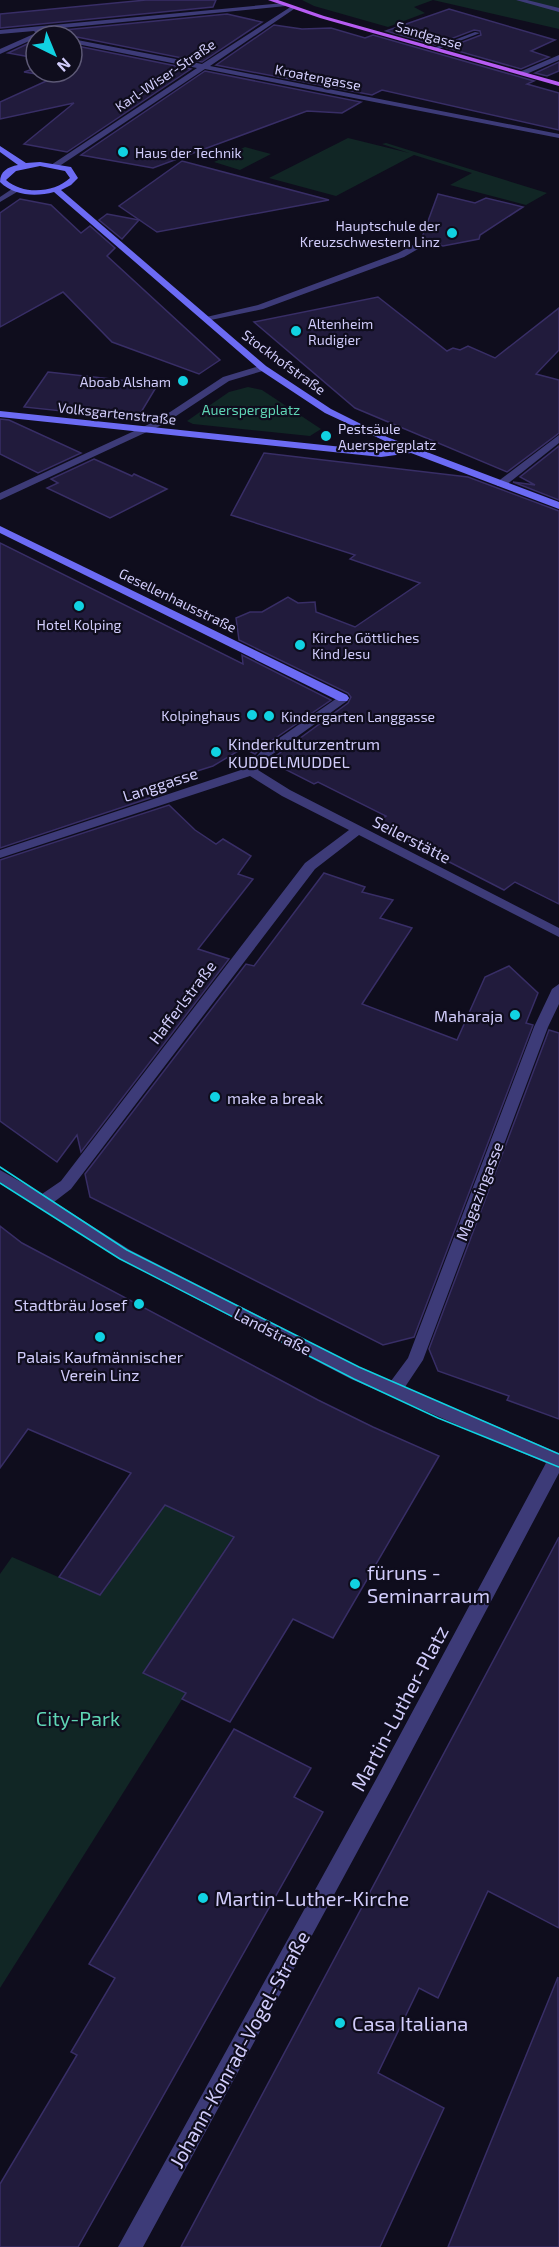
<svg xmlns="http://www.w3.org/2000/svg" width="559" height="2247" font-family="'Exo 2',sans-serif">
<rect width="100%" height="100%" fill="#0f0d1d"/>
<g fill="#112625">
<polygon points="302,0 559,0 559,29 433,0 414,7 425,13 388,27 314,6"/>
<polygon points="348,138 409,153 382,144 386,143 547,193 526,205 450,185 472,173 414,155 336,196 269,178"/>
<polygon points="245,147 271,154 240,170 214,162"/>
<polygon points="248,387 262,390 321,429 310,436 193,424 187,421 229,392"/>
<polygon points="165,1505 233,1537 143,1673 186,1693 0,1988 0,1574 12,1557 100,1595"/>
</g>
<g fill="#211b3c" stroke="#382e66" stroke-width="1.5">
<polygon points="146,0 216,0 213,7 0,28 0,14"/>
<polygon points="449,9 555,40 531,51 549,57 521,69 447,48 481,35 480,31 474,30 435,45 386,31"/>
<polygon points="227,14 262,22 202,62 72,36 44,36 44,32"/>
<polygon points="274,25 302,29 331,28 365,38 373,35 534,81 527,84 559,93 559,130 382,90 372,95 216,65"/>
<polygon points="36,40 36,58 8,53"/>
<polygon points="72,45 191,69 67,152 24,144 74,103 0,119 0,102 55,77 24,72 36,68 36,72 72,72"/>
<polygon points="559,62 559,71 547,76 535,73"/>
<polygon points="205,71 361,102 342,113 307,111 153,168 81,155"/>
<polygon points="182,161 329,200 157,232 119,206"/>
<polygon points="438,194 475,203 486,198 523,207 480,235 479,239 443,246 421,240"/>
<polygon points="20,199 51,205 81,233 90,226 115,248 107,256 220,360 199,374 112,342 63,292 0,327 0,213"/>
<polygon points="107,214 139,220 122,239 99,220"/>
<polygon points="378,297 447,351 453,348 460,350 468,346 495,358 559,308 559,350 536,374 559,380 559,433 507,472 355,408 254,322"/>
<polygon points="48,372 158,384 137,419 24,407"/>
<polygon points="0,419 9,420 81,453 38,473 0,454"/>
<polygon points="559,446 559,500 513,482 535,485 520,477"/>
<polygon points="264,453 468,477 559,511 559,904 515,882 504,890 375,824 386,816 318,782 314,784 269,761 348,703 351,697 348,693 239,640 236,618 250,612 262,612 288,597 298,603 315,602 316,612 355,627 420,583 350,559 355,555 231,515"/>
<polygon points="94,459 132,476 134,474 167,489 110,518 47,488 58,483 51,479"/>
<polygon points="0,543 243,664 242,655 331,700 261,748 255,754 243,748 213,766 194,772 159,795 0,848"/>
<polygon points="169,805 195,830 216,844 223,839 251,856 238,874 253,879 198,949 229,959 81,1152 77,1135 57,1162 0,1121 0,860"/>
<polygon points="324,873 365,887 362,892 393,900 380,918 412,928 362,1004 457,1040 485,977 509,966 538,993 526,1023 533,1025 414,1337 383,1345 90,1197 85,1174 246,964 254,966"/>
<polygon points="549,1030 559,1033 559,1419 507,1400 509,1396 438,1371 429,1349"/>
<polygon points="0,1226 22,1243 318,1400 373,1427 439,1456 333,1638 293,1619 230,1722 182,1699 186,1693 143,1673 234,1537 165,1505 100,1595 59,1577 131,1473 28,1429 0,1468"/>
<polygon points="559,1537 559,1928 488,1891 438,1998 419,1988 378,2073 444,2108 380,2247 181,2247"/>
<polygon points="234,1729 311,1768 294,1797 323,1812 78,2247 0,2247 0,2184 77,2055 71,2052 115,1978 89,1964"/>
<polygon points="558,1977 559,2247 448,2247"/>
</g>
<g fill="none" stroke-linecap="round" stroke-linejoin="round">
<g fill="#3d3b78" fill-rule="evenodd">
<polygon points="475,32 480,33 436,50 431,49"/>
<polygon points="559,55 559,60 524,75 517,73"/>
<polygon points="415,244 419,247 418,249 404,257 263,309 206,321 202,318 258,305 398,253"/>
</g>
<g fill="#3d3b78" fill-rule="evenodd">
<polygon points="516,0 527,0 559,8 559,12"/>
<polygon points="284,3 286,6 41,30 42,35 36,36 36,38 0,54 0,49 36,33 34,31 0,34 0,30"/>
<polygon points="292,6 294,9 210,66 559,134 559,138 205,69 58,167 51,165 197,68 72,43 72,39 202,64"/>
<polygon points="15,187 22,189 0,202 0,197"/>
<polygon points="263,365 266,366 266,370 229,381 164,424 0,500 0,493 158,420 223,377"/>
<polygon points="559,435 559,443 505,486 497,486 497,482"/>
<polygon points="343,694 349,698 347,701 270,756 258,770 290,790 559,928 559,937 359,835 315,869 71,1189 54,1202 130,1250 363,1369 391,1381 408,1358 534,1027 552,989 559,984 559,1004 548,1027 423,1360 405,1387 559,1453 559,1473 393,1786 143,2247 118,2247 379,1774 546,1463 351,1379 118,1258 0,1182 0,1170 42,1194 61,1181 305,863 349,830 282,796 250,776 0,858 0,850 247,768 262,750"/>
</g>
<g fill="#6c6bf4" fill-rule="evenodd">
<path d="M0,146L26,163L40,162L71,167L78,178L71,185L61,190L266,366L331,409L387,437L559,502V509L411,453L381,457L0,417V411L381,451L402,449L325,413L260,370L54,192C36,197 14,196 0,182C0,171 8,167 18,165L0,152ZM40,166L65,171L70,178C54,193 23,195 6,180L16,171Z"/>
<polygon points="0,526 347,695 349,698 347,701 339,701 0,533"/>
</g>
<polygon fill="#b75cf3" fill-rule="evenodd" points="268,0 278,0 324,16 559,82 559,86 320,18"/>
<g stroke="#11d2e2" stroke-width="1.5">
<polyline points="0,1167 127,1250 359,1367 559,1454"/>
<polyline points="0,1183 120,1259 354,1379 438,1418 559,1467"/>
</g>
</g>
<g fill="#11d2e2" stroke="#0f0d1d" stroke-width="2">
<circle cx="123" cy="152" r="6"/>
<circle cx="452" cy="233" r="6"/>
<circle cx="296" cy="331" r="6"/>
<circle cx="183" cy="381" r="6"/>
<circle cx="326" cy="436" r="6"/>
<circle cx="79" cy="606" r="6"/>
<circle cx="300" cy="645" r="6"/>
<circle cx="252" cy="715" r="6"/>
<circle cx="269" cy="716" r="6"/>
<circle cx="216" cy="752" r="6"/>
<circle cx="515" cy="1015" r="6"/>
<circle cx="215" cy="1097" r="6"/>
<circle cx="139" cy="1304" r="6"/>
<circle cx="100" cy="1337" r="6"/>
<circle cx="355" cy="1584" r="6"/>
<circle cx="203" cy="1898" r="6"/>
<circle cx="340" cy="2023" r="6"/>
</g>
<g text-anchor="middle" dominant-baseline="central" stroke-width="4.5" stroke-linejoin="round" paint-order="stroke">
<g font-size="14" fill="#d1ccfb" stroke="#0f0d1d">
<text transform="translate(429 35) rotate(16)">Sandgasse</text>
<text transform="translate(165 75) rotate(-34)">Karl-Wiser-Straße</text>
<text transform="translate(318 77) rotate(11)">Kroatengasse</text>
<text transform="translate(284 362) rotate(36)">Stockhofstraße</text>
<text transform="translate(117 413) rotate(6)">Volksgartenstraße</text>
<text transform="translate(178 600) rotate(26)">Gesellenhausstraße</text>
</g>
<g font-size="14" fill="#d1ccfb" stroke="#0f0d1d" text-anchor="start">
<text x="135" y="152">Haus der Technik</text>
<text x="440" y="225" text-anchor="end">Hauptschule der<tspan x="440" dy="16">Kreuzschwestern Linz</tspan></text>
<text x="308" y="323">Altenheim<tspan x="308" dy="16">Rudigier</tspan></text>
<text x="171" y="381" text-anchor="end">Aboab Alsham</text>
<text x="338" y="428">Pestsäule<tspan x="338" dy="16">Auerspergplatz</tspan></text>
<text x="79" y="624" text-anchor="middle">Hotel Kolping</text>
<text x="312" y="637">Kirche Göttliches<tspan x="312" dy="16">Kind Jesu</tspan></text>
<text x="240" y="715" text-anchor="end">Kolpinghaus</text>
<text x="281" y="716">Kindergarten Langgasse</text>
</g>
<g font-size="14" fill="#5fd5b5" stroke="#0f0d1d">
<text x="251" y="409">Auerspergplatz</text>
</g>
<g font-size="16" fill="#d1ccfb" stroke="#0f0d1d" text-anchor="start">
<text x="228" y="743">Kinderkulturzentrum<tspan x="228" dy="18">KUDDELMUDDEL</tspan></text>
<text x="503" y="1015" text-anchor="end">Maharaja</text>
<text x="227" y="1097">make a break</text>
<text x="127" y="1304" text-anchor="end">Stadtbräu Josef</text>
<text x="100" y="1356" text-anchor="middle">Palais Kaufmännischer<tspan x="100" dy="18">Verein Linz</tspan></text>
</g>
<g font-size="16" fill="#d1ccfb" stroke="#0f0d1d">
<text transform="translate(160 784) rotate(-18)">Langgasse</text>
<text transform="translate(412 839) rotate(27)">Seilerstätte</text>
<text transform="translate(182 1002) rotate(-53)">Hafferlstraße</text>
<text transform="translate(479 1191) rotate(-69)">Magazingasse</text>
<text transform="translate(273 1331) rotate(27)">Landstraße</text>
</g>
<g font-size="20" fill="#d1ccfb" stroke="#0f0d1d" text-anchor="start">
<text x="367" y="1572">füruns -<tspan x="367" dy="23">Seminarraum</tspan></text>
<text x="215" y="1898">Martin-Luther-Kirche</text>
<text x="352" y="2023">Casa Italiana</text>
</g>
<g font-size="20" fill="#d1ccfb" stroke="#0f0d1d">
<text transform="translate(399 1708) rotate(-62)">Martin-Luther-Platz</text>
<text transform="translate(239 2049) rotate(-61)">Johann-Konrad-Vogel-Straße</text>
</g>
<g font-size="20" fill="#5fd5b5" stroke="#0f0d1d">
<text x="78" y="1718">City-Park</text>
</g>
</g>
<g transform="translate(54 54) rotate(137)"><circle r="28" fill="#0f0d1d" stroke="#5d5976" stroke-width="1.5"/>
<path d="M0-4.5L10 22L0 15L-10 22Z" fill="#11d2e2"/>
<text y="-9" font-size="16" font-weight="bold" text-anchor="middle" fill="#d1ccfb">N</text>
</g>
</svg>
